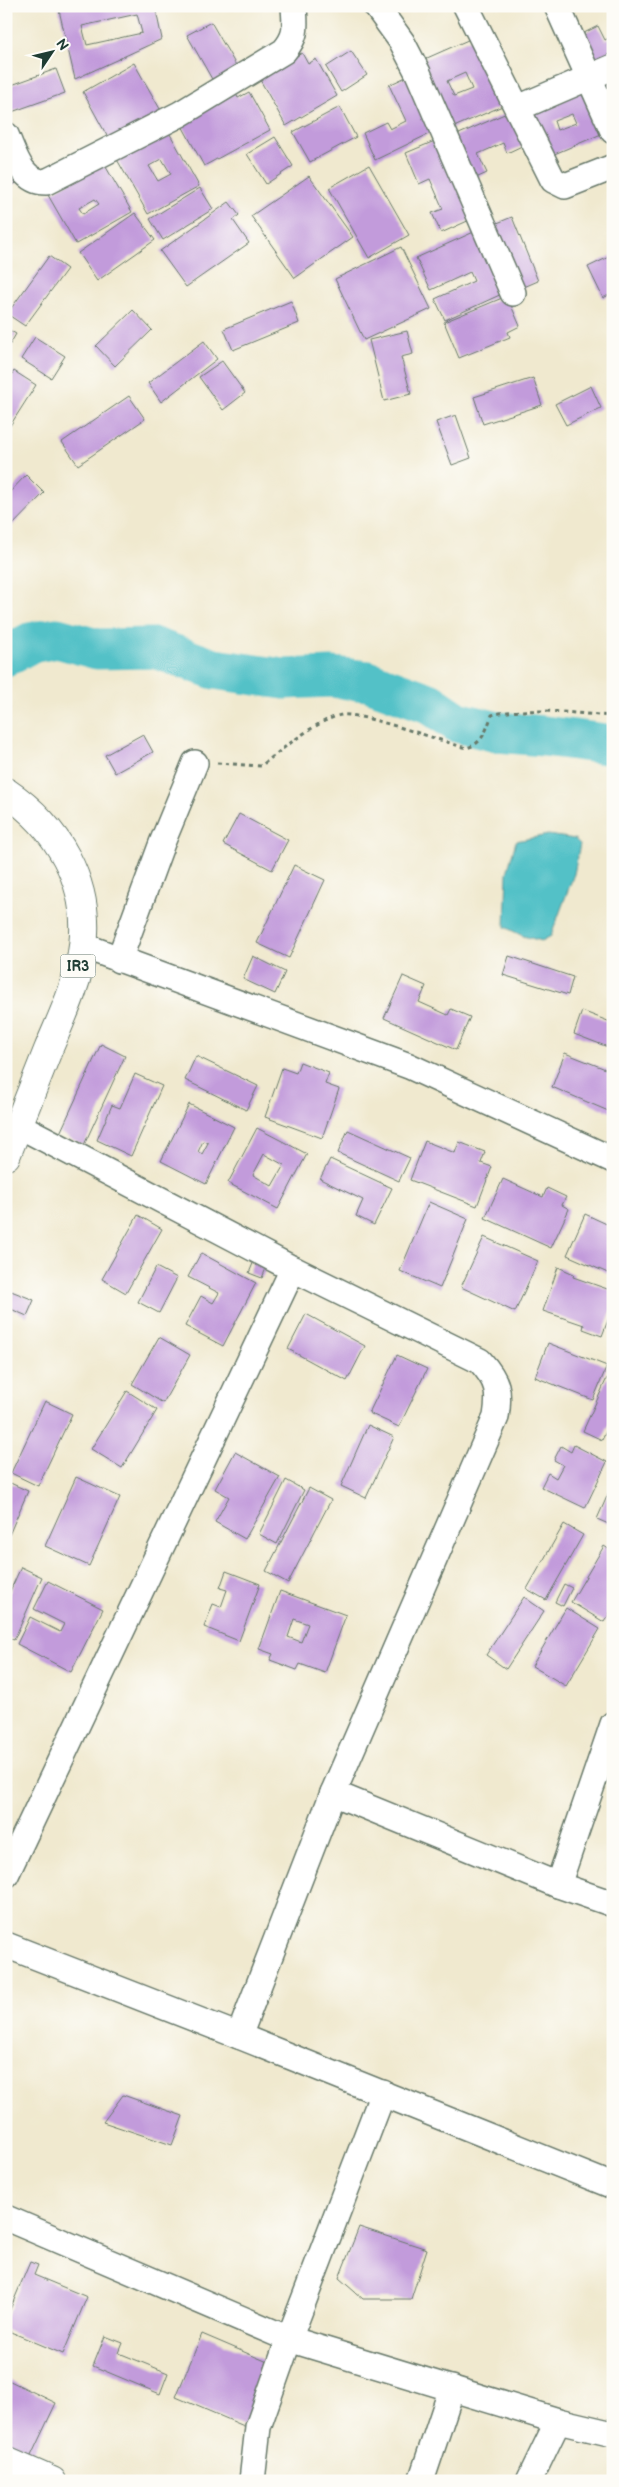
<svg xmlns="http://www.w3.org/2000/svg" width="619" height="2487" font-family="'Balsamiq Sans',sans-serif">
<rect width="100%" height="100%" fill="#fdfcf7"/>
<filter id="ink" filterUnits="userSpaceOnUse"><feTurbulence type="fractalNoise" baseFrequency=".02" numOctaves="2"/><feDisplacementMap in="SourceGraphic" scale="10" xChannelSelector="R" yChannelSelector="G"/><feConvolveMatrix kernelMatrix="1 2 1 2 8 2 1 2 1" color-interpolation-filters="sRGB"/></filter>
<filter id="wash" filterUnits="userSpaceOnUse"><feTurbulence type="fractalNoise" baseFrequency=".0096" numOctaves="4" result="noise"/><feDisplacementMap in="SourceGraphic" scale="20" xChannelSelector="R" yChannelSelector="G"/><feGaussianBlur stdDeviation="1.12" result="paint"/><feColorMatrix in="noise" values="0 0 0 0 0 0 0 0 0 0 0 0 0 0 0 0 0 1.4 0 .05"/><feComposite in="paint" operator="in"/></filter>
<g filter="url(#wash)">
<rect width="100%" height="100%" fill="#f0e9cf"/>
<polygon fill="#53c1c7" stroke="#397f7e" points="548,835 575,839 580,844 574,874 551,936 542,941 523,936 505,927 507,873 516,841"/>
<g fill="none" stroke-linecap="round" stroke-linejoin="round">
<polyline stroke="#53c1c7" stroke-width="41" points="6,656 30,643 57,638 97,649 155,648 214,669 284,679 331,677 368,681 429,703 457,722 497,732 544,736 613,745"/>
</g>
<g id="blocks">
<g fill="#c29bdb" fill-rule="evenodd">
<path d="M58,6H155L162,39L75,79ZM137,14L142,33L87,45L82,26Z"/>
<polygon points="211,22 241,74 217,88 187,35"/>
<polygon points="598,26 605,40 613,36 613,65 594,74 576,37"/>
<path d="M477,36L507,104L447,130L418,62ZM465,73L472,89L454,96L447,81Z"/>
<polygon points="351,51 367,75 341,92 326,67"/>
<polygon points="302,53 308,64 316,59 337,96 286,126 259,78"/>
<polygon points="134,63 164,116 112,145 83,92"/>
<polygon points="56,69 65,93 6,114 6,87"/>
<polygon points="613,73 613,110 597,81"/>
<polygon points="408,76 435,131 375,160 363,133 386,122 390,129 406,121 389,85"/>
<path d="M586,83L606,132L545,158L525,108ZM572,114L576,123L557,130L554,121Z"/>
<polygon points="235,92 238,98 249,92 270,130 204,166 180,122"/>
<polygon points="340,107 356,137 310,162 293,132"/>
<polygon points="509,112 524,145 507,153 503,143 478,154 487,173 469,181 450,138"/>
<path d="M166,127L199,186L148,214L115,156ZM162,159L171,174L158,181L149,166Z"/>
<polygon points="275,137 293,166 266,184 247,154"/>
<polygon points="437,140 472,219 441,233 432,213 443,209 430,179 419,184 406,153"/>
<polygon points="6,156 17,183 6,187"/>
<path d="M103,162L132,212L76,244L48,195ZM95,199L99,204L83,214L79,208Z"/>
<polygon points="369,165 409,235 369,258 329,188"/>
<polygon points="309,176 353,237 295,278 251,216"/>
<polygon points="200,188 213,209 163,240 150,219"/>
<polygon points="229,202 239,215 233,220 249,243 186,287 160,251"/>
<polygon points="135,213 155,240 97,281 78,253"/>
<polygon points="512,217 538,281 517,290 490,226"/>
<polygon points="476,231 504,293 445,320 435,299 474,281 470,272 431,290 416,258"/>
<polygon points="401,247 431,309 364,340 335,279"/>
<polygon points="613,255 613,293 603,298 588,267"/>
<polygon points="49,256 67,269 25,326 7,314"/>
<polygon points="507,296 520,326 508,332 510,337 459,358 444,322"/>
<polygon points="291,301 299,323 233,350 224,329"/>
<polygon points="133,310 152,330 115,366 96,346"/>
<polygon points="6,328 16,334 6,351"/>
<polygon points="407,331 413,354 401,357 411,394 384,401 369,340"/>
<polygon points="35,337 65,356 51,378 21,359"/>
<polygon points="204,341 217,359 161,402 148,383"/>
<polygon points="222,361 245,393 223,410 199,377"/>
<polygon points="14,371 36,385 6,432 6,384"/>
<polygon points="533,378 542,405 483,424 474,397"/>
<polygon points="591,386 601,408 566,425 555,404"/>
<polygon points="129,396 145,419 78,465 62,442"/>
<polygon points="456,415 471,458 452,465 436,422"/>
<polygon points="26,475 44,493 6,532 6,496"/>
<polygon points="143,734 153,752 115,773 105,755"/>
<polygon points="239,814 288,840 272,870 223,844"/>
<polygon points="294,865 325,880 289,958 257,943"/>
<polygon points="253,956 285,972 275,994 243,979"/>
<polygon points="509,956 573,977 568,995 503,975"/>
<polygon points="403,976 426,986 419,1002 448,1015 451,1009 470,1017 456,1050 384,1018"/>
<polygon points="582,1011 613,1023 613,1049 574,1034"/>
<polygon points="101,1044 125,1056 84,1145 60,1133"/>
<polygon points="565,1053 613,1072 613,1113 552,1087"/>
<polygon points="196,1056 258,1086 246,1110 185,1080"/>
<polygon points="300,1062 329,1073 325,1084 339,1089 322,1138 265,1117 282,1068 296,1073"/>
<polygon points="135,1074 162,1086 131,1156 97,1140 112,1105 120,1108"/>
<path d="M189,1104L234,1127L206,1184L161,1161ZM203,1141L208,1143L202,1154L198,1152Z"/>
<path d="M257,1128L307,1154L278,1209L228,1183ZM264,1154L284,1165L272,1186L253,1175Z"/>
<polygon points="348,1130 410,1158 399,1181 338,1153"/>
<polygon points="425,1141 455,1153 459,1142 485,1152 481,1163 492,1167 477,1206 410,1180"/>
<polygon points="330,1159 392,1188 374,1225 356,1216 363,1200 320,1179"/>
<polygon points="503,1179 543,1197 547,1188 566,1197 562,1205 569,1209 551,1248 485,1218"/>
<polygon points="429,1202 468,1219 440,1288 400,1271"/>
<polygon points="585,1214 613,1227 613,1268 610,1274 567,1255"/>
<polygon points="138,1215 162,1229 126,1293 102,1279"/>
<polygon points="484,1237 538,1261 515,1312 461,1287"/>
<polygon points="201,1253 256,1283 223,1346 185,1326 201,1296 213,1303 219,1293 188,1277"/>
<polygon points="254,1261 267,1266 262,1278 249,1273"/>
<polygon points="156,1267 177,1278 159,1313 138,1302"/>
<polygon points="558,1267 574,1274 573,1277 613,1291 613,1307 602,1336 583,1329 584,1325 543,1311"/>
<polygon points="6,1289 34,1300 27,1316 6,1307"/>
<polygon points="306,1314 365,1346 347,1381 288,1349"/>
<polygon points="159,1337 190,1355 163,1403 132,1384"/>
<polygon points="548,1343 607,1366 593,1400 535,1377"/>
<polygon points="397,1355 427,1369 399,1427 369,1413"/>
<polygon points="607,1378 613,1380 613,1417 602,1440 583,1431"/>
<polygon points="127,1391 157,1410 122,1468 91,1449"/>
<polygon points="45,1401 72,1414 38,1486 11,1473"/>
<polygon points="368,1425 394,1437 366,1498 341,1486"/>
<polygon points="574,1445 607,1462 585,1508 541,1487 548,1473 556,1478 563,1465 554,1460 561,1446 571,1452"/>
<polygon points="235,1452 280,1477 245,1539 215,1522 229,1497 215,1489"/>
<polygon points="76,1477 120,1497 89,1566 45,1546"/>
<polygon points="286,1480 304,1490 277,1544 259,1534"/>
<polygon points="6,1481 28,1491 6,1542"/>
<polygon points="613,1483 613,1526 597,1519"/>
<polygon points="309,1488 331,1500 288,1583 266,1571"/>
<polygon points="564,1524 583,1535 546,1600 527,1589"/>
<polygon points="604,1546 613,1552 613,1608 604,1622 571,1602"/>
<polygon points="21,1567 42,1577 14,1640 6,1636 6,1600"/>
<polygon points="226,1571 260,1584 239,1641 204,1627 213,1604 221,1607 227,1590 220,1588"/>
<polygon points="48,1581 103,1609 71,1672 17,1644 30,1617 60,1632 64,1624 34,1609"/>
<polygon points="564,1584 572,1588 563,1606 555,1602"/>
<path d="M280,1591L346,1615L325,1673L300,1664L297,1670L270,1660L273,1654L259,1649ZM294,1619L308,1624L301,1642L288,1637Z"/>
<polygon points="524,1597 544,1611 506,1669 486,1655"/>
<polygon points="566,1608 600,1629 566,1686 532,1666"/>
<polygon points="123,2095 183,2116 172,2145 103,2122"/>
<polygon points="359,2227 427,2249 411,2299 363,2299 339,2278"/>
<polygon points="30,2262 38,2265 34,2275 87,2297 63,2354 6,2330 6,2319"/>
<polygon points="202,2334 277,2366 251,2429 176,2397"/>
<polygon points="105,2336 123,2343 119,2353 168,2373 160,2394 93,2366"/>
<polygon points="6,2379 56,2403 30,2458 6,2447"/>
</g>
</g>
</g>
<g filter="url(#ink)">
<use href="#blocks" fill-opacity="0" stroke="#68796a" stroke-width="1"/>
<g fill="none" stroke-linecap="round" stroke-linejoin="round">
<g stroke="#68796a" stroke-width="28">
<g id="minor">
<polyline points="376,6 402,42 418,73 513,293"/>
<polyline points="466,6 553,180 565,186 613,167"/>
<polyline points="557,6 613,131"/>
<polyline points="518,108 613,67"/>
<path d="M6,135C15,155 21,182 46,182L180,114L284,51C298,35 295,26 294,6"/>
<polyline points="84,946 409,1066 613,1160"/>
<polyline points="119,960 162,843 195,763"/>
<path d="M18,1125L293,1269L480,1361C498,1381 500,1391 496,1417L333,1793L239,2036"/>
<polyline points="333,1793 558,1885 613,1904"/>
<polyline points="6,1875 293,1269"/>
<polyline points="558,1885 613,1724"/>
<polyline points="6,1945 239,2036 613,2186"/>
<polyline points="6,2218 289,2339 558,2421 613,2434"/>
<polyline points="252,2481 258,2427 289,2339 383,2093"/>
<polyline points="421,2481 452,2388"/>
<polyline points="529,2481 558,2421"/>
</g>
</g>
<g stroke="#68796a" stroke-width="30">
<polyline id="tertiary" points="6,2461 52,2481"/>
</g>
<g stroke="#68796a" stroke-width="30">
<path id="primary" d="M6,792C57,826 91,883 83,946C79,982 62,1017 48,1050C34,1085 20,1120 6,1156"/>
</g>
<path stroke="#68796a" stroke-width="3" stroke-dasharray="4 4" stroke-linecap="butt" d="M217,763L261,766C281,750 317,720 341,715C356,711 445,742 466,748C483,744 486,730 492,715C525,706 578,714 613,716"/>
<use href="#minor" stroke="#fff" stroke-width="25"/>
<use href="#tertiary" stroke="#fff" stroke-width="28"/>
<use href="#primary" stroke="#fff" stroke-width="28"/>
</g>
</g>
<g text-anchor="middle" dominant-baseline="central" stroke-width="4" stroke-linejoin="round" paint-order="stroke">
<rect fill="#fdfcf7" stroke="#62766e" stroke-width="1" x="60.5" y="954.5" width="35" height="23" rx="4"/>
<g font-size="14" font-weight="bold" fill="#1f3d34">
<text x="78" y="966">IR3</text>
</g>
</g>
<rect width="619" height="2487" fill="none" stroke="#fdfcf7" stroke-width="25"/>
<g transform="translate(52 52) rotate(55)" stroke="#fdfcf7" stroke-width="4" paint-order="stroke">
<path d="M0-4L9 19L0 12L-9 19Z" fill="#1f3d34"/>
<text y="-8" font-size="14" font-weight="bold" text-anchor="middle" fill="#1f3d34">N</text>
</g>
</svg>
